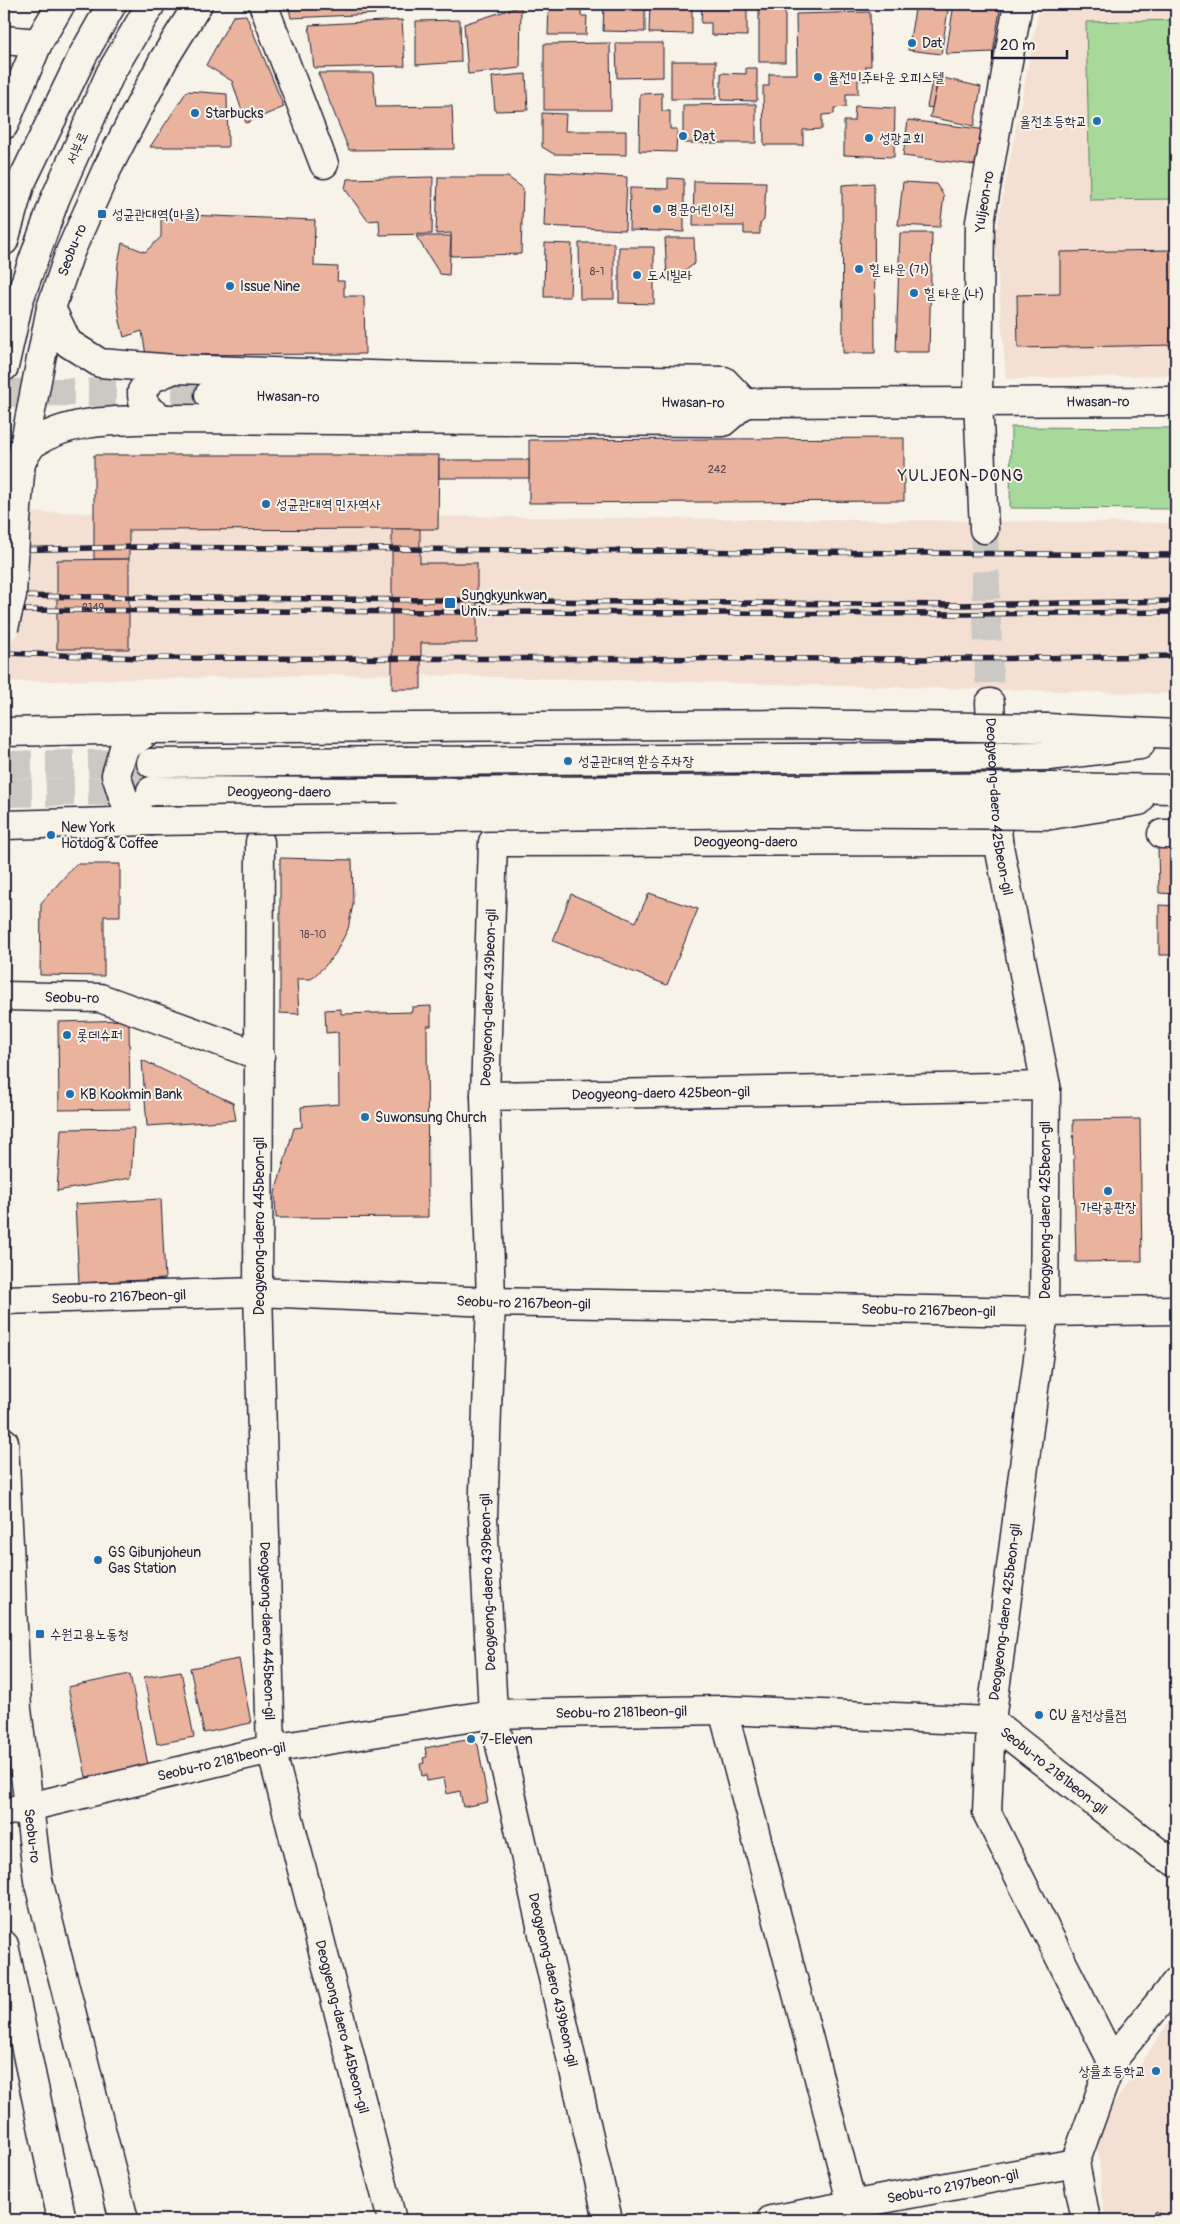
<svg xmlns="http://www.w3.org/2000/svg" width="1180" height="2224" font-family="Pangolin,'Poor Story',sans-serif">
<rect width="100%" height="100%" fill="#f7f3e8"/>
<filter id="ink" filterUnits="userSpaceOnUse"><feTurbulence type="fractalNoise" baseFrequency=".02" numOctaves="2"/><feDisplacementMap in="SourceGraphic" scale="10" xChannelSelector="R" yChannelSelector="G"/><feConvolveMatrix kernelMatrix="1 2 1 2 8 2 1 2 1" color-interpolation-filters="sRGB"/></filter>
<g filter="url(#ink)">
<g fill="#f3e0d2">
<polygon points="1040,4 1176,4 1176,375 1006,379 995,238"/>
<polygon points="4,512 1176,523 1176,694 374,674 4,682"/>
<polygon points="1176,2011 1176,2220 1105,2220 1096,2131"/>
</g>
<g fill="#a7d99a" stroke="#647e6a">
<polygon points="1176,20 1176,199 1090,200 1086,22"/>
<polygon points="1011,427 1176,428 1176,509 1010,508"/>
</g>
<g fill="#e9b39e" stroke="#22223b">
<polygon points="4,4 12,4 4,18"/>
<polygon points="288,4 374,4 375,14 291,18"/>
<polygon points="549,4 581,4 581,16 587,16 586,35 548,35"/>
<polygon points="604,4 645,4 645,32 603,31"/>
<polygon points="650,4 692,4 692,34 649,33"/>
<polygon points="702,4 747,4 747,36 711,35 711,23 701,23"/>
<rect x="759" y="4" width="26" height="58"/>
<polygon points="916,4 949,4 941,54 908,50"/>
<polygon points="954,4 1001,4 993,52 946,54"/>
<polygon points="521,6 520,68 468,74 464,24"/>
<polygon points="870,12 871,66 866,66 866,81 858,80 858,94 846,94 846,107 834,108 834,114 822,115 822,129 803,130 803,145 764,145 763,86 769,86 769,74 797,74 796,14"/>
<polygon points="246,15 284,107 246,123 232,81 206,65 233,16"/>
<polygon points="402,20 405,66 314,68 309,25"/>
<polygon points="460,20 461,62 416,65 416,21"/>
<polygon points="610,43 611,110 544,110 544,44"/>
<polygon points="616,43 663,43 663,77 617,78"/>
<rect x="671" y="61" width="45" height="38"/>
<polygon points="746,68 757,68 757,101 721,100 721,73 746,74"/>
<polygon points="318,73 373,73 376,107 452,106 454,149 349,150"/>
<polygon points="526,74 528,110 495,111 492,77"/>
<polygon points="933,76 938,78 932,108 927,107"/>
<polygon points="939,77 981,87 974,126 930,117"/>
<polygon points="187,91 227,94 228,147 150,147"/>
<polygon points="662,93 662,111 670,111 670,129 677,129 676,152 639,151 640,94"/>
<polygon points="756,104 756,143 683,143 683,105"/>
<polygon points="855,106 895,108 894,157 844,155 844,121 854,121"/>
<polygon points="542,113 566,114 565,131 626,131 626,155 554,154 542,147"/>
<polygon points="908,120 987,130 983,166 903,156"/>
<polygon points="546,172 627,177 625,230 544,226"/>
<polygon points="433,177 432,234 380,235 379,220 368,221 345,189 347,179"/>
<polygon points="438,177 508,177 523,188 521,254 451,256 451,233 436,234"/>
<polygon points="668,178 684,179 684,232 629,230 630,188 668,189"/>
<polygon points="694,181 766,182 764,220 760,224 760,234 744,234 744,226 693,226"/>
<polygon points="903,182 936,184 944,196 940,227 898,225"/>
<polygon points="874,183 875,353 843,353 842,185"/>
<polygon points="161,214 315,220 314,266 338,267 337,281 344,281 344,296 364,296 365,354 146,355 142,331 124,337 120,321 116,292 118,263 122,243 145,252 161,237"/>
<polygon points="900,233 932,233 929,352 896,352"/>
<polygon points="416,236 451,236 449,275 440,274"/>
<polygon points="665,238 694,238 695,263 672,282 667,279"/>
<polygon points="545,243 572,244 570,297 544,297"/>
<polygon points="579,243 614,243 614,299 580,299"/>
<polygon points="619,247 654,247 654,304 619,303"/>
<polygon points="1174,250 1176,345 1018,348 1017,295 1060,294 1060,252"/>
<polygon points="904,438 904,501 529,503 529,440"/>
<polygon points="94,455 439,455 438,529 129,530 129,559 94,559"/>
<rect x="439" y="460" width="90" height="18"/>
<polygon points="392,529 420,529 420,563 477,563 477,643 421,643 421,689 392,689"/>
<polygon points="129,559 129,649 57,649 57,560"/>
<polygon points="1176,846 1176,894 1159,893 1158,847"/>
<polygon points="280,858 352,860 353,904 348,929 335,954 325,966 311,979 297,979 299,1014 280,1013"/>
<polygon points="76,864 120,864 120,916 104,916 104,976 40,975 41,903"/>
<polygon points="649,893 698,909 667,985 553,941 571,894 636,922"/>
<polygon points="1159,905 1176,906 1176,955 1159,955"/>
<polygon points="431,1006 431,1026 427,1026 428,1217 276,1218 275,1193 294,1128 302,1127 301,1107 339,1104 338,1032 326,1033 325,1010 341,1009 341,1014 412,1012 412,1007"/>
<polygon points="129,1020 130,1109 59,1110 58,1022"/>
<polygon points="142,1060 233,1103 236,1120 147,1126"/>
<polygon points="1140,1119 1142,1261 1076,1262 1073,1120"/>
<polygon points="134,1128 131,1178 57,1191 61,1129"/>
<polygon points="161,1199 165,1279 79,1283 75,1204"/>
<polygon points="239,1659 251,1723 204,1733 190,1668"/>
<polygon points="181,1671 194,1737 157,1744 144,1677"/>
<polygon points="130,1674 148,1765 86,1777 68,1687"/>
<polygon points="471,1739 478,1745 488,1802 463,1807 460,1791 447,1794 444,1778 427,1781 426,1775 422,1776 420,1764 424,1763 423,1758 427,1757 425,1748"/>
<polygon points="1156,2211 1171,2220 1150,2220"/>
</g>
<g fill="none" stroke-linecap="round" stroke-linejoin="round">
<polyline stroke="#ccc9c5" stroke-width="28" stroke-dasharray="28 14" stroke-linecap="butt" points="984,529 990,703"/>
<g stroke="#ccc9c5" stroke-width="28" stroke-dasharray="28 14" stroke-linecap="butt">
<polyline points="4,393 65,392 209,395"/>
<polyline points="4,765 151,763"/>
<polyline points="4,793 151,791"/>
</g>
<g stroke="#22223b" stroke-width="31">
<g id="street">
<polyline points="263,4 324,164"/>
<polyline points="4,40 38,43"/>
<polyline points="978,401 984,529"/>
<path id="s1" d="M990,703L998,841L1046,1086L1044,1312L991,1721L987,1813L1112,2061L1075,2163"/>
<polyline points="1162,834 1176,834"/>
<path id="s2" d="M260,842L258,1292L271,1749L392,2220"/>
<path id="s3" d="M4,996L100,998L260,1056"/>
<path id="s4" d="M485,1096L1046,1086"/>
<path id="s5" d="M4,1300L258,1292L491,1302L1044,1312L1176,1310"/>
<polyline points="723,1710 856,2220"/>
<path id="s6" d="M29,1807L271,1749L493,1714L723,1710L991,1721L1159,1853L1176,1862"/>
<polyline points="1112,2061 1176,1982"/>
<polyline points="1075,2163 1086,2220"/>
<path id="s7" d="M608,2220L493,1714L483,1517L491,1302L485,1096L493,842L998,841"/>
<path id="s8" d="M771,2220L1075,2163"/>
</g>
</g>
<g stroke="#22223b" stroke-width="31">
<g id="secondary">
<polyline points="4,125 38,43 61,4"/>
<polyline points="4,241 20,185 83,55 112,4"/>
<polyline points="51,308 68,343 100,363 174,369 436,377 724,381 745,403"/>
<polyline points="4,367 19,300 55,199 111,72 151,4"/>
<path id="s9" d="M209,395L745,403L1176,401"/>
<path id="s10" d="M978,401L980,222L1018,4"/>
<path d="M165,419C152,414 141,406 142,391L151,379L174,369"/>
<path d="M21,462C25,456 29,447 34,443C71,418 122,421 165,419L723,422L745,403"/>
<path id="s11" d="M16,521L21,462L51,308L70,252L106,171L164,59L198,4"/>
<polyline points="1047,728 1176,734"/>
<polyline points="151,729 124,748 116,775 124,799 151,821"/>
<polyline points="4,732 151,729"/>
<polyline points="1049,756 1140,745"/>
<polyline points="151,763 405,761"/>
<polyline points="1050,787 1176,789"/>
<path id="s12" d="M151,791L406,792"/>
<polyline points="1051,815 1139,801"/>
<polyline points="4,825 151,821"/>
<path id="s13" d="M4,1442L17,1709L38,1880L124,2220"/>
<polyline points="4,1812 29,1807"/>
<polyline points="4,1945 62,2220"/>
</g>
</g>
<use href="#street" stroke="#f7f3e8" stroke-width="28"/>
<use href="#secondary" stroke="#f7f3e8" stroke-width="28"/>
<g stroke="#22223b" stroke-width="5.5">
<g id="rail">
<polyline points="4,550 136,547 1176,555"/>
<polyline points="4,596 959,605 1176,601"/>
<polyline points="4,610 961,614 1176,612"/>
<polyline points="4,653 142,658 962,659 1176,656"/>
</g>
</g>
<use href="#rail" stroke="#f7f3e8" stroke-width="4" stroke-dasharray="11" stroke-linecap="butt"/>
<g stroke="#22223b" stroke-width="31" stroke-linecap="butt">
<g id="secondary-bridge">
<polyline points="4,628 12,595 16,521"/>
<polyline points="151,729 792,724 1047,728"/>
<polyline points="405,761 1049,756"/>
<polyline points="406,792 1050,787"/>
<polyline points="151,821 768,813 1051,815"/>
</g>
</g>
<use href="#secondary-bridge" stroke="#f7f3e8" stroke-width="28"/>
</g>
</g>
<g fill="#1f6fb2" stroke="#f7f3e8" stroke-width="2">
<circle cx="912" cy="43" r="5"/>
<circle cx="818" cy="77" r="5"/>
<circle cx="195" cy="113" r="5"/>
<circle cx="1097" cy="121" r="5"/>
<circle cx="683" cy="136" r="5"/>
<circle cx="869" cy="138" r="5"/>
<circle cx="657" cy="209" r="5"/>
<rect x="97" y="209" width="10" height="10" rx="2.5"/>
<circle cx="859" cy="269" r="5"/>
<circle cx="637" cy="275" r="5"/>
<circle cx="230" cy="286" r="5"/>
<circle cx="914" cy="293" r="5"/>
<circle cx="266" cy="504" r="5"/>
<rect x="444" y="597" width="12" height="12" rx="2.5"/>
<circle cx="568" cy="761" r="5"/>
<circle cx="51" cy="835" r="5"/>
<circle cx="67" cy="1035" r="5"/>
<circle cx="70" cy="1094" r="5"/>
<circle cx="365" cy="1117" r="5"/>
<circle cx="1108" cy="1191" r="5"/>
<circle cx="98" cy="1560" r="5"/>
<rect x="35" y="1629" width="10" height="10" rx="2.5"/>
<circle cx="1039" cy="1715" r="5"/>
<circle cx="471" cy="1739" r="5"/>
<circle cx="1156" cy="2071" r="5"/>
</g>
<g text-anchor="middle" dominant-baseline="central" stroke-width="4" stroke-linejoin="round" paint-order="stroke">
<g font-size="11" fill="#544654">
<text x="597" y="271">8-1</text>
<text x="717" y="469">242</text>
<text x="93" y="607">2149</text>
<text x="313" y="934">18-10</text>
</g>
<g font-size="14" fill="#22223b" stroke="#f7f3e8" text-anchor="start">
<text x="922" y="43">Dat</text>
<text x="828" y="77">율전미주타운 오피스텔</text>
<text x="205" y="113">Starbucks</text>
<text x="1087" y="121" text-anchor="end">율전초등학교</text>
<text x="693" y="136">Đạt</text>
<text x="879" y="138">성광교회</text>
<text x="667" y="209">명문어린이집</text>
<text x="112" y="214">성균관대역(마을)</text>
<text x="869" y="269">힐 타운 (가)</text>
<text x="647" y="275">도시빌라</text>
<text x="240" y="286">Issue Nine</text>
<text x="924" y="293">힐 타운 (나)</text>
<text x="276" y="504">성균관대역 민자역사</text>
<text x="461" y="595">Sungkyunkwan<tspan x="461" dy="16">Univ.</tspan></text>
<text x="578" y="761">성균관대역 환승주차장</text>
<text x="61" y="827">New York<tspan x="61" dy="16">Hotdog &amp; Coffee</tspan></text>
<text x="77" y="1035">롯데슈퍼</text>
<text x="80" y="1094">KB Kookmin Bank</text>
<text x="375" y="1117">Suwonsung Church</text>
<text x="1108" y="1207" text-anchor="middle">가락공판장</text>
<text x="108" y="1552">GS Gibunjoheun<tspan x="108" dy="16">Gas Station</tspan></text>
<text x="50" y="1634">수원고용노동청</text>
<text x="1049" y="1715">CU 율전상률점</text>
<text x="481" y="1739">7-Eleven</text>
<text x="1146" y="2071" text-anchor="end">상률초등학교</text>
</g>
<g font-size="14" fill="#22223b" stroke="#f7f3e8">
<text transform="translate(77 148) rotate(-66)">서부로</text>
<text stroke="none"><textPath href="#s10" startOffset="200">Yuljeon-ro</textPath></text>
<text stroke="none"><textPath href="#s11" startOffset="278">Seobu-ro</textPath></text>
<text stroke="none"><textPath href="#s9" startOffset="79">Hwasan-ro</textPath></text>
<text stroke="none"><textPath href="#s9" startOffset="889">Hwasan-ro</textPath></text>
<text stroke="none"><textPath href="#s9" startOffset="484">Hwasan-ro</textPath></text>
<text stroke="none"><textPath href="#s12" startOffset="128">Deogyeong-daero</textPath></text>
<text stroke="none"><textPath href="#s1" startOffset="104">Deogyeong-daero 425beon-gil</textPath></text>
<text stroke="none"><textPath href="#s7" startOffset="1644">Deogyeong-daero</textPath></text>
<text stroke="none"><textPath href="#s3" startOffset="68">Seobu-ro</textPath></text>
<text stroke="none"><textPath href="#s7" startOffset="1236">Deogyeong-daero 439beon-gil</textPath></text>
<text stroke="none"><textPath href="#s4" startOffset="176">Deogyeong-daero 425beon-gil</textPath></text>
<text transform="translate(1045 1210) rotate(-90)">Deogyeong-daero 425beon-gil</text>
<text transform="translate(259 1226) rotate(-90)">Deogyeong-daero 445beon-gil</text>
<text stroke="none"><textPath href="#s5" startOffset="115">Seobu-ro 2167beon-gil</textPath></text>
<text stroke="none"><textPath href="#s5" startOffset="520">Seobu-ro 2167beon-gil</textPath></text>
<text stroke="none"><textPath href="#s5" startOffset="925">Seobu-ro 2167beon-gil</textPath></text>
<text transform="translate(488 1582) rotate(-92)">Deogyeong-daero 439beon-gil</text>
<text transform="translate(1005 1612) rotate(-83)">Deogyeong-daero 425beon-gil</text>
<text stroke="none"><textPath href="#s2" startOffset="789">Deogyeong-daero 445beon-gil</textPath></text>
<text stroke="none"><textPath href="#s6" startOffset="602">Seobu-ro 2181beon-gil</textPath></text>
<text stroke="none"><textPath href="#s6" startOffset="198">Seobu-ro 2181beon-gil</textPath></text>
<text stroke="none"><textPath href="#s6" startOffset="1052">Seobu-ro 2181beon-gil</textPath></text>
<text stroke="none"><textPath href="#s13" startOffset="395">Seobu-ro</textPath></text>
<text transform="translate(553 1980) rotate(77)">Deogyeong-daero 439beon-gil</text>
<text stroke="none"><textPath href="#s2" startOffset="1194">Deogyeong-daero 445beon-gil</textPath></text>
<text stroke="none"><textPath href="#s8" startOffset="185">Seobu-ro 2197beon-gil</textPath></text>
</g>
<g font-size="16" letter-spacing="1" fill="#22223b" stroke="#f7f3e8">
<text x="961" y="476">YULJEON-DONG</text>
</g>
</g>
<rect width="1180" height="2224" fill="none" stroke="#f7f3e8" stroke-width="20"/>
<rect x="10" y="10" width="1160" height="2204" fill="none" stroke="#22223b" stroke-width="2" filter="url(#ink)"/>
<path d="M992 50v8h75v-8" fill="none" stroke="#22223b" stroke-width="2.5"/>
<text x="1000" y="50" font-size="15" fill="#22223b" stroke="#f7f3e8" stroke-width="4" paint-order="stroke">20 m</text>
</svg>
